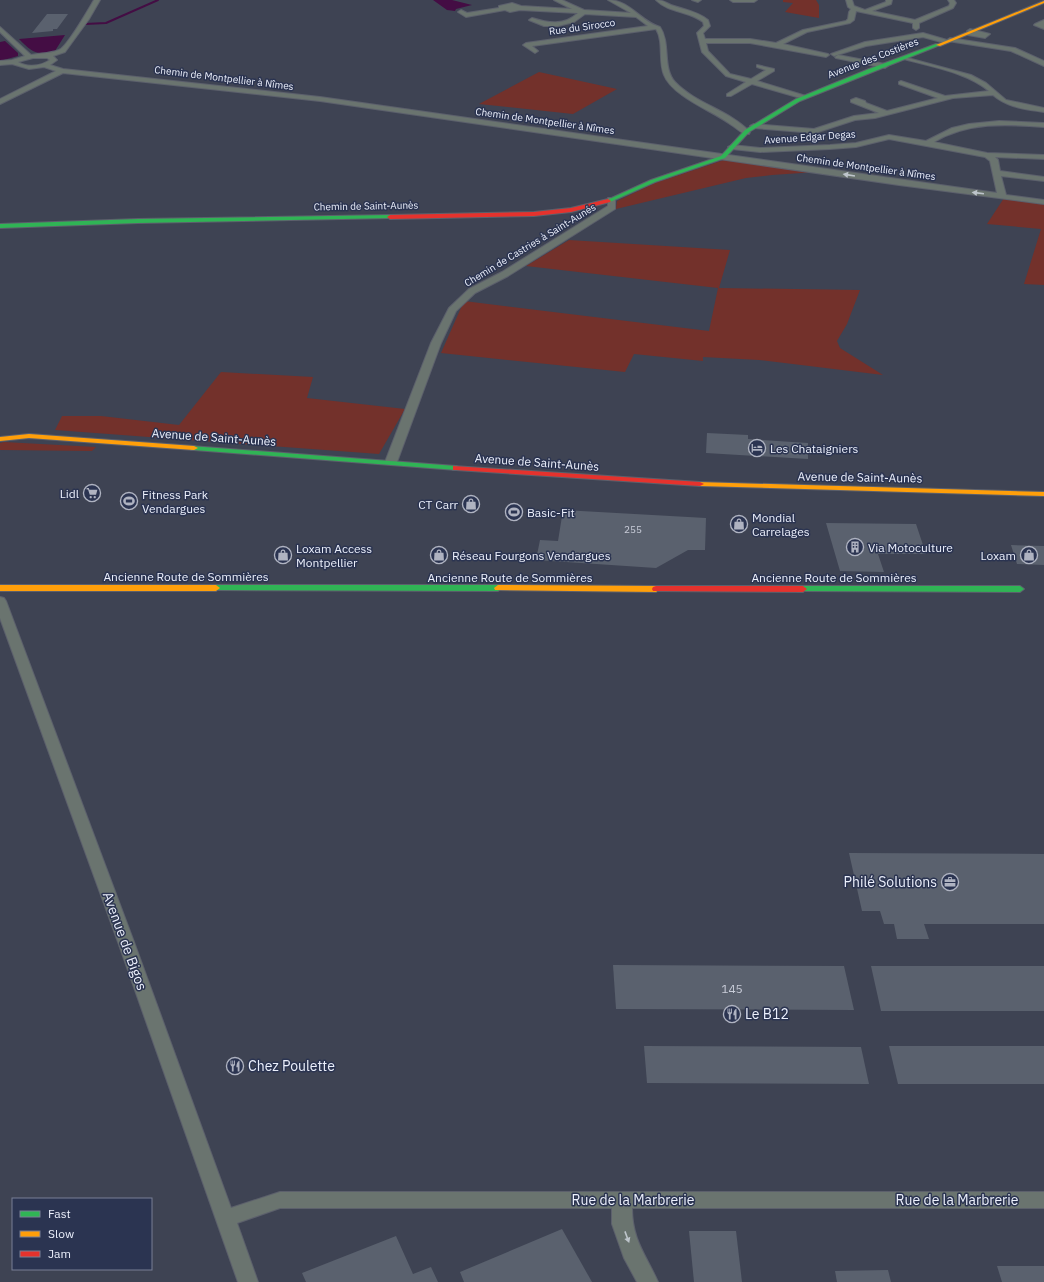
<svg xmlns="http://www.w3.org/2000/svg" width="1044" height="1282" font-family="'IBM Plex Sans',sans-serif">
<rect width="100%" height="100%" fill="#3e4353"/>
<g fill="#73312b">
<polygon points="783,0 816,0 819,5 819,18 785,12 793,3 783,2"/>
<polygon points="539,72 617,89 573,114 479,104"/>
<polygon points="724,160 816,172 772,175 746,178 616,209 617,201 655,183"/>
<polygon points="1004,198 1044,204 1044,285 1024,284 1041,229 987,224"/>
<polygon points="569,240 730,250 719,288 860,290 847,324 837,341 840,348 883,375 759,360 703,357 703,361 634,354 625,372 441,353 464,301 709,331 718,288 526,266"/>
<polygon points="221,372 313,377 307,398 405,409 379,454 55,430 62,416 101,416 179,425"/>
<polygon points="4,442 96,447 92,451 0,450 0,443"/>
</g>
<g fill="#440d44">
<polygon points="433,0 452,0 472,5 456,9 455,11 447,10"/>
<path d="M65,35L55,51C37,57 31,51 19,39Z"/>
<polygon points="5,41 18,53 18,56 0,61 0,42"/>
</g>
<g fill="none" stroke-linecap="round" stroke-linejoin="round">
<polyline stroke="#440d44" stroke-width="2" points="85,24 106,23 158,0"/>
</g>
<g fill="#5a616e">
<polygon points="47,14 68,14 57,29 53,29 53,31 32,33"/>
<polygon points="707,433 748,435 748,439 808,443 808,459 706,453"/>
<polygon points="563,510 706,518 705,550 688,550 656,568 536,560 540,540 558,541"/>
<polygon points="826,523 916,524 926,554 878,554 884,572 840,571"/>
<polygon points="1011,545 1044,546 1044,565 1017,564"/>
<polygon points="849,853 1044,854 1044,924 924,924 929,939 897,939 894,924 884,924 880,911 862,911"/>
<polygon points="613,965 844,966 854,1010 616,1009"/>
<polygon points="871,966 1044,966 1044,1011 881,1011"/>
<polygon points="644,1046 861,1047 869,1084 647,1083"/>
<polygon points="889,1046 1044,1046 1044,1084 898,1084"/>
<polygon points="562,1229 592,1282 464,1282 460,1272"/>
<polygon points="689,1231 736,1231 742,1282 694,1282"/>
<polygon points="396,1236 413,1274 431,1267 438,1282 306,1282 302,1273"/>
<polygon points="997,1266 1044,1266 1044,1282 1002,1282"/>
<polygon points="888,1270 891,1282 837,1282 835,1271"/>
</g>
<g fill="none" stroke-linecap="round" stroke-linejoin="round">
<g stroke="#5c606c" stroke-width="2">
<g id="street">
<path d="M94,0H100L89,19L65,52L53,56L57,60L50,65L63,69L320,97L997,193L990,161L985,157L889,139L856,147L830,149L760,152L732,149L728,147L732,145L760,148L830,145L856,143L889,135L926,141L952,128L969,124L999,121L1044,123V127C1006,124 968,122 934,142L987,153L1044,155V159L995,157L998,160L1000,171L1044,177V181L1001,176L1006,195L1044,200V204L899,185L320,101L63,73L0,104V99L56,71L44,67L29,69L12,64L0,65V61L12,60L25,56L0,32V27L31,55C41,53 49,54 59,50C67,47 88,10 94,0ZM33,58H47L50,60C41,66 28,68 18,62Z"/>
<path d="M554,0H562L584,10L631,13L608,0C630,0 641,22 660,27C671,43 662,68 675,82C696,104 729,110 750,132L749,134C742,135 738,129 733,126C717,114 698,107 682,95C675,90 667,83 664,75C658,61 664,42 656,29L532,46L538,51L535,53L523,45L526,43L648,26L636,17L585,14L574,22L558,26H544L529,20L532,18C548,23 564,26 578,13L520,10L510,12L505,10L466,17L458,12L461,10L467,13L499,8V6L512,3L521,6L572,9Z"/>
<path d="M656,0C664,0 667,4 674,6C686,10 698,12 708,20L710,26L703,33L705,39H750L776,43L803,30L846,21L848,19L849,12L851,9L848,7L846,0H852L854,6L865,10L886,2V0H892L891,4L872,11L915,20L949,6L950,3L948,0H954L956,3L953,8L919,23V28L916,30L913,28V23L856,11L854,20L850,23L807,32L783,44L828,54L829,55L826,57L750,43H706L708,51L730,74L751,79L766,70L757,67V65L774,69V71L757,81L806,96V98L804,99L752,84L731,96H727V94L746,82L726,76L702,52L697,33L704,26L703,22C689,11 669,13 656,0Z"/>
<polygon points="692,0 701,0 698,2"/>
<polygon points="730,0 757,0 754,2 733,2"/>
<polygon points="1044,20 1044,29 1034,25 1035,24"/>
<polygon points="970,29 990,34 985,38 968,35 967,34 969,32 967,31"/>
<polygon points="923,33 947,40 950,38 1015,48 1044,61 1044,66 1011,51 948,41 945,43 923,37 866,46 834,56 831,54 865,42"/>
<polygon points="838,55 885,64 888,66 885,68 836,58 835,57"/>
<path d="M904,57L971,75L986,83L1006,100L1044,108V112C1026,109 1008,108 993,95L953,98L875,118L855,120L815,133L754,128L750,126L754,124L814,129L854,116L879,113L851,102V100L856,98L865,101L866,103L887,111L938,98L899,84V82L901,81L945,96L989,91C966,72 932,67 904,59Z"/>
<polygon points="608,198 611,198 615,200 615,209 508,276 475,293 456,311 441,343 397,462 395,464 387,464 385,462 431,343 449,308 469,289 502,272 608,206"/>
<path d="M0,597L4,598L6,601L134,942L231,1208L280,1192H1044V1208H632C632,1240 646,1255 658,1282H637L624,1258L612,1224V1208H280L237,1223L258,1282H238L118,942L0,618Z"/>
</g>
</g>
<g stroke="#5c606c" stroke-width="2">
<g id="fast">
<polygon points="936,44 940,45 800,101 749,132 725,158 655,182 610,202 605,201 651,180 721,156 745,130 796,99 869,69"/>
<polygon points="390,215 392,216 392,218 138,223 0,228 0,224 138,219"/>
<polygon points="191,446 456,466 460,468 456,470 194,450 191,450"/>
<polygon points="216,585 498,585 502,588 498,591 213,590 212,588 213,586"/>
<polygon points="803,586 1020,586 1024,589 1020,592 800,591 799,589 800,587"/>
</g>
</g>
<g stroke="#5c606c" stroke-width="2">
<g id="slow">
<polygon points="1044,1 1044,3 940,46 936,45"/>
<polygon points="29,434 194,446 198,448 194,450 29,438 0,441 0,437"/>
<polygon points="697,482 1044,492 1044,496 700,486 696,484"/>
<polygon points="0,585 216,585 220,588 216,591 0,591"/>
<polygon points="498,585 656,586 660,589 656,592 495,590 494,588"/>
</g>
</g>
<g stroke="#5c606c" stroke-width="2">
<g id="jam">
<polygon points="608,199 611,201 610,202 571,212 534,216 390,219 387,217 390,215 534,212 571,208"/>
<polygon points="453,466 700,482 704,484 700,486 456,470 453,470"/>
<polygon points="656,586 803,586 807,589 803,592 653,591 652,589 653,587"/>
</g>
</g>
<use href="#street" fill="#6a746f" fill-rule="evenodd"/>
<use href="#fast" fill="#30b455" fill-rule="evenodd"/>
<use href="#slow" fill="#ff9f0a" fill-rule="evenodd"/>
<use href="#jam" fill="#e5322d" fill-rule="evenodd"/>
</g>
<defs><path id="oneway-solid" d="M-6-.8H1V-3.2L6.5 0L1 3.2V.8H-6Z"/></defs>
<g fill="#bec5cb">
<use href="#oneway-solid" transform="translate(849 175) rotate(-171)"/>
<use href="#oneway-solid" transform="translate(978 193) rotate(-173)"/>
<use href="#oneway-solid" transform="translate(627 1237) rotate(70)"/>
</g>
<defs>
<g id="hotel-ring" transform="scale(0.9)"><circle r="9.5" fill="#2b3451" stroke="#afb3c1" stroke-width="1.5"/><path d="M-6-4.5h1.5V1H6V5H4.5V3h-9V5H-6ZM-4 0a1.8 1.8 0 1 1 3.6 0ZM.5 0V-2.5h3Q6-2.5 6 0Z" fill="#afb3c1"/></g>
<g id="supermarket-ring" transform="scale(0.9)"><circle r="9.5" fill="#2b3451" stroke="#afb3c1" stroke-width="1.5"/><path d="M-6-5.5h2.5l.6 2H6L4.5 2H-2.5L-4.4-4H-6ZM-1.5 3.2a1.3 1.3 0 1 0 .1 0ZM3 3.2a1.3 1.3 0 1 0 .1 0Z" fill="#afb3c1"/></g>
<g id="stadium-ring" transform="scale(0.9)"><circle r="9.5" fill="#2b3451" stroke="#afb3c1" stroke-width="1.5"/><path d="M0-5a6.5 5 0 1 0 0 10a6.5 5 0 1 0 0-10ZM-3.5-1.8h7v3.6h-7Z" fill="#afb3c1"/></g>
<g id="shop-ring" transform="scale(0.9)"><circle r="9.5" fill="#2b3451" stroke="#afb3c1" stroke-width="1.5"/><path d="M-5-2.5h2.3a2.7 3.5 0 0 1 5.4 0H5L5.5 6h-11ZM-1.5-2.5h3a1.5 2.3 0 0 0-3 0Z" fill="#afb3c1"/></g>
<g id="building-ring" transform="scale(0.9)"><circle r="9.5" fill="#2b3451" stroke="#afb3c1" stroke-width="1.5"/><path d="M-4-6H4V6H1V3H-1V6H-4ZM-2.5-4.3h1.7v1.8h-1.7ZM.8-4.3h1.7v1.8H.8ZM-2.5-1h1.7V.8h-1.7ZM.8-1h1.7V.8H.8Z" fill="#afb3c1"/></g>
<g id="office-ring" transform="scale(0.9)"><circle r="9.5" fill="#2b3451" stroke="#afb3c1" stroke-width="1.5"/><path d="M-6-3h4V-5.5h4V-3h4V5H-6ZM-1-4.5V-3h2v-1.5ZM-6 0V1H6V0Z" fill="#afb3c1"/></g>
<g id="restaurant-ring" transform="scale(0.9)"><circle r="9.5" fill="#2b3451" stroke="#afb3c1" stroke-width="1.5"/><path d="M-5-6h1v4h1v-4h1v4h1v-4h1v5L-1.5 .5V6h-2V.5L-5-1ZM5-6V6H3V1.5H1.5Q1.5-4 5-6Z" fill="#afb3c1"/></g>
</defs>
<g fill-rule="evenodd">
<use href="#hotel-ring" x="757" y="448"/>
<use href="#supermarket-ring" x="92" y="493"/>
<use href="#stadium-ring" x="129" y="501"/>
<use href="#shop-ring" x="471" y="504"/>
<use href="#stadium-ring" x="514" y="512"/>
<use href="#shop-ring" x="739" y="524"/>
<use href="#building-ring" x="855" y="547"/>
<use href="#shop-ring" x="283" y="555"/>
<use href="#shop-ring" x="439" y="555"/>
<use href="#shop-ring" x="1029" y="555"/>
<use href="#office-ring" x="950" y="882"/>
<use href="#restaurant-ring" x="732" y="1014"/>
<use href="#restaurant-ring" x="235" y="1066"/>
</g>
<g text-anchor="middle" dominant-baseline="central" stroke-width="3" stroke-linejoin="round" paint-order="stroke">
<g font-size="10" fill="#ecf0fc" stroke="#2b3451">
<text transform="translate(582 27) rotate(-8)">Rue du Sirocco</text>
<text transform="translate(873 58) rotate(-21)">Avenue des Costières</text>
<text transform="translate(224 78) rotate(7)">Chemin de Montpellier à Nîmes</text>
<text transform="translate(545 121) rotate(8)">Chemin de Montpellier à Nîmes</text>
<text transform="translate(810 137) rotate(-4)">Avenue Edgar Degas</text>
<text transform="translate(866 167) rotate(8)">Chemin de Montpellier à Nîmes</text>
<text transform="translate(366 206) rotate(-1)">Chemin de Saint-Aunès</text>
<text transform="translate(530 245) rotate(-31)">Chemin de Castries à Saint-Aunés</text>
</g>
<g font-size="10" fill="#c8ccd8">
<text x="633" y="529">255</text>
</g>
<g font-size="12" fill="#ecf0fc" stroke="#2b3451">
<text transform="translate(214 437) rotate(4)">Avenue de Saint-Aunès</text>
<text transform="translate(537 462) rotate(4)">Avenue de Saint-Aunès</text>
<text transform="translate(860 477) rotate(1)">Avenue de Saint-Aunès</text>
<text x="186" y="576">Ancienne Route de Sommières</text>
<text x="510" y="577">Ancienne Route de Sommières</text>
<text x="834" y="577">Ancienne Route de Sommières</text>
</g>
<g font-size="12" fill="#ecf0fc" stroke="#2b3451" text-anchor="start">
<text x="770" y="448">Les Chataigniers</text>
<text x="79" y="493" text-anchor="end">Lidl</text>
<text x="142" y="494">Fitness Park<tspan x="142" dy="14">Vendargues</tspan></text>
<text x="458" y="504" text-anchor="end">CT Carr</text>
<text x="527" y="512">Basic-Fit</text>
<text x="752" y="517">Mondial<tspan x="752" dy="14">Carrelages</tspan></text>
<text x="868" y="547">Via Motoculture</text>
<text x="296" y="548">Loxam Access<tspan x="296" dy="14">Montpellier</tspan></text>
<text x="452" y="555">Réseau Fourgons Vendargues</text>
<text x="1016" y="555" text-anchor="end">Loxam</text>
</g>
<g font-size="12" fill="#c8ccd8">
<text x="732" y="988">145</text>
</g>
<g font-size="14" fill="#ecf0fc" stroke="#2b3451" text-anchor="start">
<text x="937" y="882" text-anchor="end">Philé Solutions</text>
<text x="745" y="1014">Le B12</text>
<text x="248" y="1066">Chez Poulette</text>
</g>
<g font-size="14" fill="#ecf0fc" stroke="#2b3451">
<text transform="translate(125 941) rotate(70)">Avenue de Bigos</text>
<text x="633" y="1200">Rue de la Marbrerie</text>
<text x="957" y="1200">Rue de la Marbrerie</text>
</g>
</g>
<rect x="12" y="1198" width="140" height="72" fill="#2b3451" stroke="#787f95"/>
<rect x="20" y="1211" width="20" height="6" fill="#30b455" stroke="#787f95"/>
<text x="48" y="1218" font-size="12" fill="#ecf0fc">Fast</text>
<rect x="20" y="1231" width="20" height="6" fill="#ff9f0a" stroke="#787f95"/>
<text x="48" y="1238" font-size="12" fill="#ecf0fc">Slow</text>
<rect x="20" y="1251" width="20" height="6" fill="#e5322d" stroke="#787f95"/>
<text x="48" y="1258" font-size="12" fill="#ecf0fc">Jam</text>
</svg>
